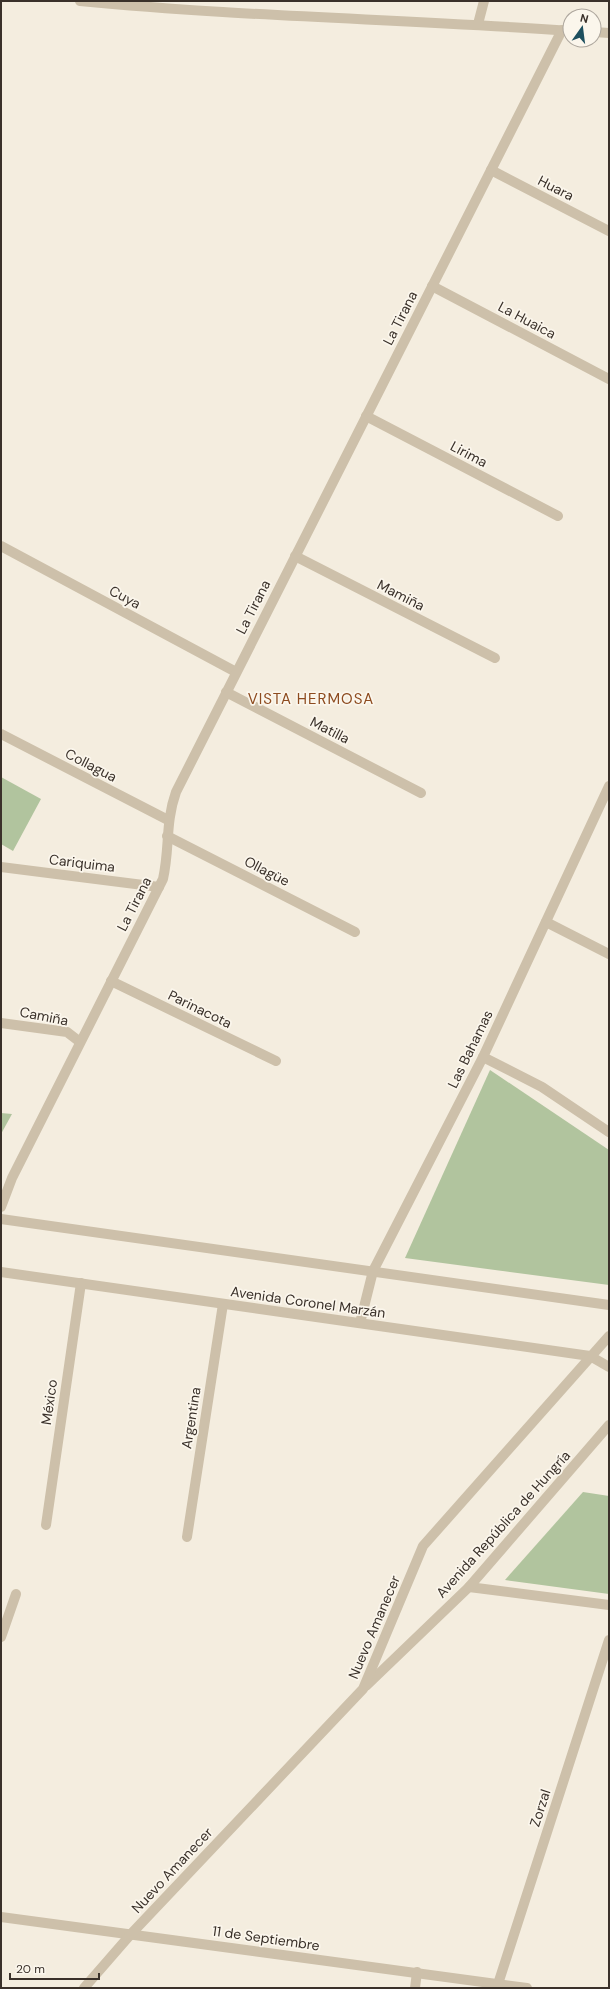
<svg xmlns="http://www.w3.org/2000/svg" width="610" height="1989" font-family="'DM Sans',sans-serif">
<rect width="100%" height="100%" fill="#f4eddf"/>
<g fill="#b1c49e">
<polygon points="1,777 41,799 13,851 1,844"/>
<polygon points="490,1070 609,1150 609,1285 405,1258"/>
<polygon points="1,1113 12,1114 1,1134"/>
<polygon points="583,1492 609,1496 609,1594 505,1580"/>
</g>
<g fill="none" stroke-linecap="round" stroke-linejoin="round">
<g stroke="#cdc0aa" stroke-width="10">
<path d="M80,1C243,17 407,19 570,31"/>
<polyline points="478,24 484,1"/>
<polyline points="594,32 609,33"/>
<polyline points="491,170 609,231"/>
<polyline points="432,286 609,379"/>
<polyline points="366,416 558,516"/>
<polyline points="1,546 236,672"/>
<polyline points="295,556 495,658"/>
<polyline points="226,692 421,793"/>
<polyline points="1,734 168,820"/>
<polyline points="167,836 355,932"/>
<polyline points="1,867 159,887"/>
<polyline points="546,922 609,954"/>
<polyline points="111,981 276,1061"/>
<polyline points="1,1023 67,1032 80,1042"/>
<polyline points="483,1057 542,1087 609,1132"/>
<path d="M1,1207L12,1178L163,879C170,848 165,823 176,792L562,30"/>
<polyline points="1,1219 609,1305"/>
<polyline points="1,1272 590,1356 609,1367"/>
<polyline points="360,1323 373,1271 483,1057 609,786"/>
<polyline points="46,1525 81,1283"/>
<polyline points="187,1537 223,1304"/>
<polyline points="469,1587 609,1605"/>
<polyline points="1,1637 16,1594"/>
<polyline points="366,1686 469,1587 609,1425"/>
<polyline points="1,1917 527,1988"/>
<polyline points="498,1984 609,1640"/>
<polyline points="84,1988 131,1934 363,1689 423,1546 609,1336"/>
<polyline points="415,1988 417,1972"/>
</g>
</g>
<g text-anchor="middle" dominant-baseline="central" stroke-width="3.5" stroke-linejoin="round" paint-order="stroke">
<g font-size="14" fill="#3a312a" stroke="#fbf6ec">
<text transform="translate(556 188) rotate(27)">Huara</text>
<text transform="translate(400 318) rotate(-63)">La Tirana</text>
<text transform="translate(527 320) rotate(28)">La Huaica</text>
<text transform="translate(469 454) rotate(28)">Lirima</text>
<text transform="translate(401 595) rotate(27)">Mamiña</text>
<text transform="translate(125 597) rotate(28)">Cuya</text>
<text transform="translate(253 607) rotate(-63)">La Tirana</text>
<text transform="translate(330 730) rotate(27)">Matilla</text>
<text transform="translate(91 765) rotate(27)">Collagua</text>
<text transform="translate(82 863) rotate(7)">Cariquima</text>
<text transform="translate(267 871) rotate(27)">Ollagüe</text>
<text transform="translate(134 904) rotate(-63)">La Tirana</text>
<text transform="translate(200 1009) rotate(26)">Parinacota</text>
<text transform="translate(44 1016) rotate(11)">Camiña</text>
<text transform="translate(470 1049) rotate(-64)">Las Bahamas</text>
<text transform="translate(308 1302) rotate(8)">Avenida Coronel Marzán</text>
<text transform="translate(49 1402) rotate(-82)">México</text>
<text transform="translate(191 1418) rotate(-81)">Argentina</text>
<text transform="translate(503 1524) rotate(-48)">Avenida República de Hungría</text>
<text transform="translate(374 1627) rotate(-67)">Nuevo Amanecer</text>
<text transform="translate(540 1808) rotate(-72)">Zorzal</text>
<text transform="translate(172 1870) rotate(-47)">Nuevo Amanecer</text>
<text transform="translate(266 1938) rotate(8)">11 de Septiembre</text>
</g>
<g font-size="15" letter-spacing="1" fill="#8d4b1f" stroke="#fbf6ec">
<text x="311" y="699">VISTA HERMOSA</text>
</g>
</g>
<rect width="610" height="1989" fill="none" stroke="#3a312a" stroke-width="4"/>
<g transform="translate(582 28) rotate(14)"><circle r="19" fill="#fbf6ec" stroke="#aea79e"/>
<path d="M0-3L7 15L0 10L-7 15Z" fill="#1d4f5e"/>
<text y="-6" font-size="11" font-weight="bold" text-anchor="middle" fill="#3a312a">N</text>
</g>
<path d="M10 1973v6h89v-6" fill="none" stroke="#3a312a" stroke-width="2"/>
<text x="16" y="1973" font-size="12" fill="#3a312a" stroke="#fbf6ec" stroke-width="3" paint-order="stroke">20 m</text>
</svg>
